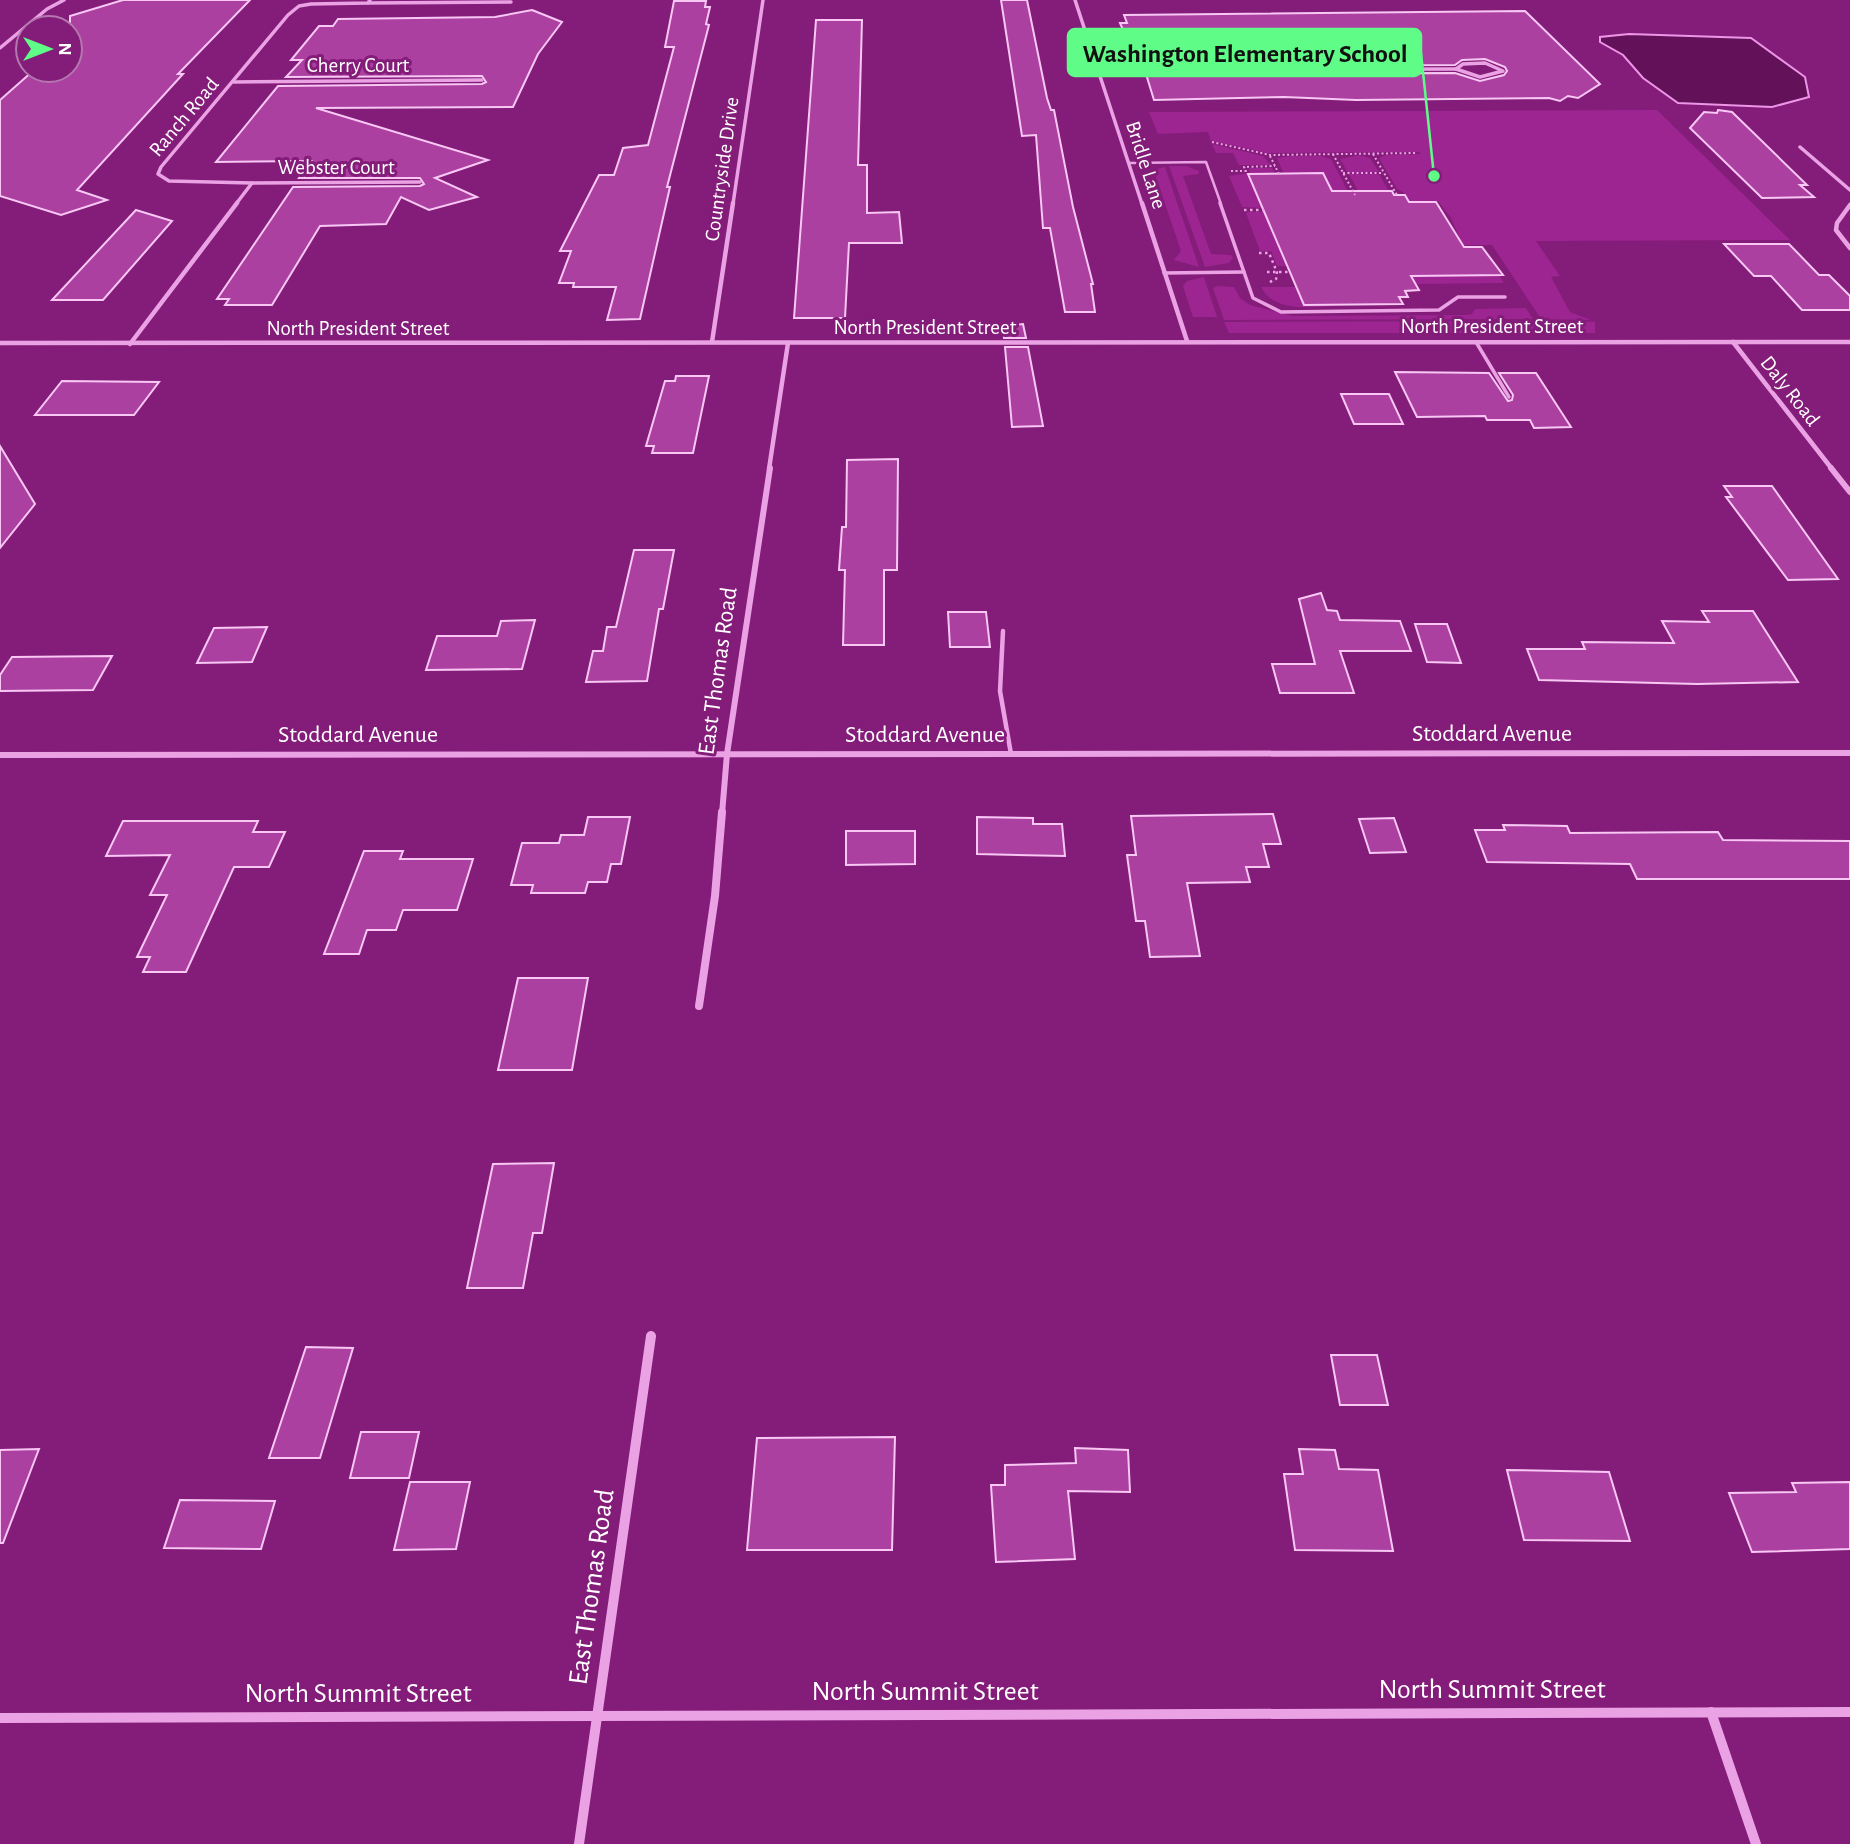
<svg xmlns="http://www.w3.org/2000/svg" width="1850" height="1844" font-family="'Alegreya Sans',sans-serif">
<rect width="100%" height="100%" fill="#841c79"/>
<g fill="#9d2592">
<polygon points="1657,110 1790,240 1536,241 1560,276 1551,277 1570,312 1591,320 1541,319 1492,245 1394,245 1393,242 1461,241 1451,218 1438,201 1410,201 1406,194 1397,189 1379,158 1386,155 1421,154 1419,152 1268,153 1211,141 1208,132 1158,134 1149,112"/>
<polygon points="1212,144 1263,156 1271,165 1239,165 1233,153 1216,153"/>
<polygon points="1359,155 1370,158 1379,172 1348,173 1340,159"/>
<polygon points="1291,156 1321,156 1331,159 1352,199 1284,174 1277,158"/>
<polygon points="1169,166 1186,166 1199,171 1199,174 1183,176 1211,254 1231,255 1233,258 1229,263 1205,267"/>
<polygon points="1165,167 1199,267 1174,260 1181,251 1155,174 1147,177 1148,171"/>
<polygon points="1249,168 1272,168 1275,174 1248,174 1263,208 1242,207 1229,176 1250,173"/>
<polygon points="1349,174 1379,174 1389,191 1358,191"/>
<polygon points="1249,212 1264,212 1288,266 1277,266 1271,251 1260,251 1246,213"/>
<polygon points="1499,275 1504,283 1416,284 1411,276"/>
<polygon points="1204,277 1217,317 1193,317 1183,286 1187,281"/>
<polygon points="1217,286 1234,287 1240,298 1250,305 1292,316 1466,315 1472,314 1475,309 1526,308 1533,319 1224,320 1213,288"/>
<path d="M1261,287H1297L1336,306C1311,307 1274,313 1261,287Z"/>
<polygon points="1536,321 1542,333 1229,333 1224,322"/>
<polygon points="1541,321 1595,322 1595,333 1548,333"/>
</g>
<polygon fill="#63125a" stroke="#ed95e6" stroke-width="2" points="1629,34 1751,38 1805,77 1809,97 1772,107 1678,103 1643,78 1623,55 1600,42 1600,37"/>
<g fill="#ab40a1" stroke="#f8c7f4" stroke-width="2">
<polygon points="123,0 250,0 178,74 183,74 77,190 107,200 61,215 0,196 0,100 34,70 70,70 70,16"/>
<polygon points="1001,0 1027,0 1047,98 1051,110 1054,110 1073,207 1093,284 1091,284 1095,312 1065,312 1050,228 1043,228 1036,135 1022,136"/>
<polygon points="674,1 706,1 705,7 710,7 706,24 709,25 667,187 670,187 640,319 607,320 616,287 573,287 574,283 559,283 571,251 560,251 599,175 614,175 623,148 648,145 674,47 665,47"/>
<polygon points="532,10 562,22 538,54 513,107 316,108 488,160 435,178 477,197 429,210 401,197 386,224 320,226 272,305 225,305 229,299 217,299 293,187 420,186 424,184 420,178 299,178 311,161 216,162 278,86 482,84 486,82 482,76 286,77 302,60 291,60 319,26 333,26 338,19 495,17"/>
<polygon points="1525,11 1600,84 1578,98 1568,96 1560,101 1549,98 1356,100 1284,97 1154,100 1146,74 1455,73 1480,81 1504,75 1507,71 1505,67 1485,59 1462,60 1455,65 1143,66 1138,53 1133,53 1120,23 1127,23 1124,15"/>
<polygon points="816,20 862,20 858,165 867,165 867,213 899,212 902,243 849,243 845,318 794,318"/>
<polygon points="1718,110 1732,112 1807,185 1800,185 1814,197 1762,198 1690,128 1704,112 1717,113"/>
<polygon points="1323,173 1332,191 1392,191 1394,195 1405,195 1409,202 1436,202 1464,247 1482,247 1503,275 1411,276 1419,290 1405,291 1408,297 1399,297 1403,304 1304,305 1248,174"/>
<polygon points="136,210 172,221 103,300 52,300"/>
<polygon points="1724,244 1789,244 1819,275 1829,275 1850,296 1850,310 1802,310 1771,276 1754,276"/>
<polygon points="1023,324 1026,338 1004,338 1003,326"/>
<polygon points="1005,347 1028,347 1043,426 1012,427"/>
<polygon points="1395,372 1489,373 1508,401 1512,400 1513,395 1499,373 1536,373 1571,427 1534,428 1530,420 1487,420 1485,416 1417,417"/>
<polygon points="676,376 709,376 693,453 652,453 654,446 646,446 665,381 675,381"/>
<polygon points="62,381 159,382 134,415 35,415"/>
<polygon points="1341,394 1389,394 1403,424 1354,424"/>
<polygon points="0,446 35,504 0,548"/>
<polygon points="898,459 897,570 884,570 884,645 843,645 845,570 839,570 842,527 846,527 847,460"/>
<polygon points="1724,486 1772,486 1838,579 1788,580 1726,497 1732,497"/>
<polygon points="634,550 674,550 663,609 659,609 647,681 586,682 593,651 603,651 607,627 616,627"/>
<polygon points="1321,593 1327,610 1337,611 1340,620 1400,621 1411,651 1340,651 1354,693 1280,693 1272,664 1315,664 1299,599"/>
<polygon points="1702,611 1753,611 1798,682 1697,684 1539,680 1527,649 1585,649 1582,642 1674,643 1662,621 1709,622"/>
<polygon points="948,612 986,612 990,647 950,647"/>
<polygon points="535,620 522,669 426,670 437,636 497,636 501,621"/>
<polygon points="1415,624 1447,624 1461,663 1427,662"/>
<polygon points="267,627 252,662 197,663 214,628"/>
<polygon points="112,656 93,690 0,691 0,675 12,657"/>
<polygon points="1273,814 1281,844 1263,844 1269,867 1246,867 1250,882 1187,883 1200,956 1150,957 1145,921 1136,921 1127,855 1136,855 1131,816"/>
<polygon points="588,817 630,817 621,864 611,864 607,882 588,882 585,893 531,893 533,885 511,885 522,843 559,843 561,835 584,835"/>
<polygon points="977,817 1033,818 1033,824 1062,824 1065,856 977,854"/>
<polygon points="1394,818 1406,852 1370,853 1359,819"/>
<polygon points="123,821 258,821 253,832 285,832 269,867 234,867 186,972 143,972 150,957 137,957 167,895 150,895 170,855 106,856"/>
<polygon points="1503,825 1567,826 1570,833 1718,832 1723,840 1850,841 1850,879 1637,879 1630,864 1487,862 1475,830 1505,830"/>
<polygon points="846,831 915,831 915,864 846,865"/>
<polygon points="364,851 403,851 400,859 473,859 457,910 403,910 396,930 367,930 359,954 324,954"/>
<polygon points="518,978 588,978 572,1070 498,1070"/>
<polygon points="554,1163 542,1233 533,1233 523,1288 467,1288 493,1164"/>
<polygon points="306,1347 353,1348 320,1458 269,1458"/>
<polygon points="1331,1355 1377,1355 1388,1405 1340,1405"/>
<polygon points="361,1432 419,1432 409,1478 350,1478"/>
<polygon points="895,1437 892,1550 747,1550 757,1438"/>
<polygon points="1075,1448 1128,1450 1130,1492 1068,1491 1075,1559 996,1562 991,1485 1005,1485 1005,1465 1076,1463"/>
<polygon points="39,1449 3,1543 0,1543 0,1450"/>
<polygon points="1299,1449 1335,1450 1339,1469 1378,1470 1393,1551 1295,1550 1284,1474 1303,1474"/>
<polygon points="1507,1470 1609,1472 1630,1541 1524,1540"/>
<polygon points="410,1482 470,1482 456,1549 394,1550"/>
<polygon points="1850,1482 1850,1549 1752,1552 1729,1493 1796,1492 1792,1483"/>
<polygon points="180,1500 275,1501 261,1549 164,1548"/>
</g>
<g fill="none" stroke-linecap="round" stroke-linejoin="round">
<g stroke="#eba2e4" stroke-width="2" stroke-dasharray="2 2.5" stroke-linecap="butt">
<polyline points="1212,142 1270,155 1417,153"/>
<polyline points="1333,154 1355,195"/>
<polyline points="1373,154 1397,195"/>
<polyline points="1270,156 1279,174"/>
<polyline points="1231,171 1246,171 1244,167 1275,166"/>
<polyline points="1343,173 1383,173"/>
</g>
<g stroke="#eba2e4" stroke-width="2.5" stroke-dasharray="2.5 3.5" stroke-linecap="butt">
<polyline points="1244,210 1264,210"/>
<polyline points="1259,253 1269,253 1277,272 1276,279 1268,283"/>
<polyline points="1267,272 1290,272"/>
</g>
<polyline stroke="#eba2e4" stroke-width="2.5" points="1129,163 1206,162 1221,204"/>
<g stroke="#eba2e4" stroke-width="3.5">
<polyline points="1220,203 1253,298 1281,312 1439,310 1458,297 1505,297"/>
<polyline points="1164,273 1244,272"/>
<polyline points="1476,342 1509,397"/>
</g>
<polyline stroke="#eba2e4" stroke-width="4.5" points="1003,631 1000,691 1011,754"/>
<g stroke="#eba2e4" stroke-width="3.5">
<polyline points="1075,0 1142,204"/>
<polyline points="368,3 511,2"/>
<polyline points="0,48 47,9 64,0"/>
<polygon points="1485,63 1503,71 1480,77 1456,69 1463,64"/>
<polyline points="1099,70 1456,69"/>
<polyline points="234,82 482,80"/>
<polyline points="1800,147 1850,190"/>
<polyline points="252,183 420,182"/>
<polyline points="236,204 252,183 169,181 158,174 161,167 288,15 299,6 311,4 368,3 370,0"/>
<polyline points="733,204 763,0"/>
</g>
<g stroke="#eba2e4" stroke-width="4.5">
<polyline points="1142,203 1187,341"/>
<polyline points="1850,205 1837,223 1836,230 1850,248"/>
<polyline points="712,342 733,203"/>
<polyline points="1733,342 1832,469"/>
<polyline points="0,343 1850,342"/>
<polyline points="130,344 237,203"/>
<polyline points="769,469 788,343"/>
</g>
<g stroke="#eba2e4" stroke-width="6">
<polyline points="1831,468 1850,492"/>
<polyline points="0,755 1850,753"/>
<polyline points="722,814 727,754 770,468"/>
</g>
<polyline stroke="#eba2e4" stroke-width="8" points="699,1006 715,896 722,812"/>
<g stroke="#eba2e4" stroke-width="10">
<polyline points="1711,1712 1756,1844"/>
<polyline points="0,1718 1850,1712"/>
<polyline points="579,1844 651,1336"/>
</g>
</g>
<g text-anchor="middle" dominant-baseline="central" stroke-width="6" stroke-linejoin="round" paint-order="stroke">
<g font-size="21" fill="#fff" stroke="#841c79">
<text x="358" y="65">Cherry Court</text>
<text transform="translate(184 117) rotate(-50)">Ranch Road</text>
<text transform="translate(1146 165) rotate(72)">Bridle Lane</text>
<text x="336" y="167">Webster Court</text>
<text transform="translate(722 169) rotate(-82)">Countryside Drive</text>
<text x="1492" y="326">North President Street</text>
<text x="925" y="327">North President Street</text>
<text x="358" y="328">North President Street</text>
<text transform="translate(1790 391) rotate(52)">Daly Road</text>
</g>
<g font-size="24" fill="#fff" stroke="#841c79">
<text transform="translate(718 671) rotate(-82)">East Thomas Road</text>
<text x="1492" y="734">Stoddard Avenue</text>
<text x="358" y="735">Stoddard Avenue</text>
<text x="925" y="735">Stoddard Avenue</text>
</g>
<g font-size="28" fill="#fff" stroke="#841c79">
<text transform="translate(592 1587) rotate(-82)">East Thomas Road</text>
<text x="1492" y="1690">North Summit Street</text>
<text x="925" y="1692">North Summit Street</text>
<text x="358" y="1694">North Summit Street</text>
</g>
</g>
<path fill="none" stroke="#5ffc87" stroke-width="2.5" d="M1434 176L1421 53"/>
<circle fill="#5ffc87" stroke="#841c79" stroke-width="2.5" cx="1434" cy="176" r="7"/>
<rect fill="#5ffc87" stroke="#5ffc87" stroke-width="2.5" x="1068" y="29" width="353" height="47" rx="7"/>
<g font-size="26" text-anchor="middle" font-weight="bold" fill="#111">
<text x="1245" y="62">Washington Elementary School</text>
</g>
<g transform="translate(49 49) rotate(90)"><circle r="33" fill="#841c79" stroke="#b577af" stroke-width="2"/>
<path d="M0-5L12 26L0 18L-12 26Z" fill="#5ffc87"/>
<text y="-10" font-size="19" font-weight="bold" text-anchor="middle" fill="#ffffff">N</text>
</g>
</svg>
